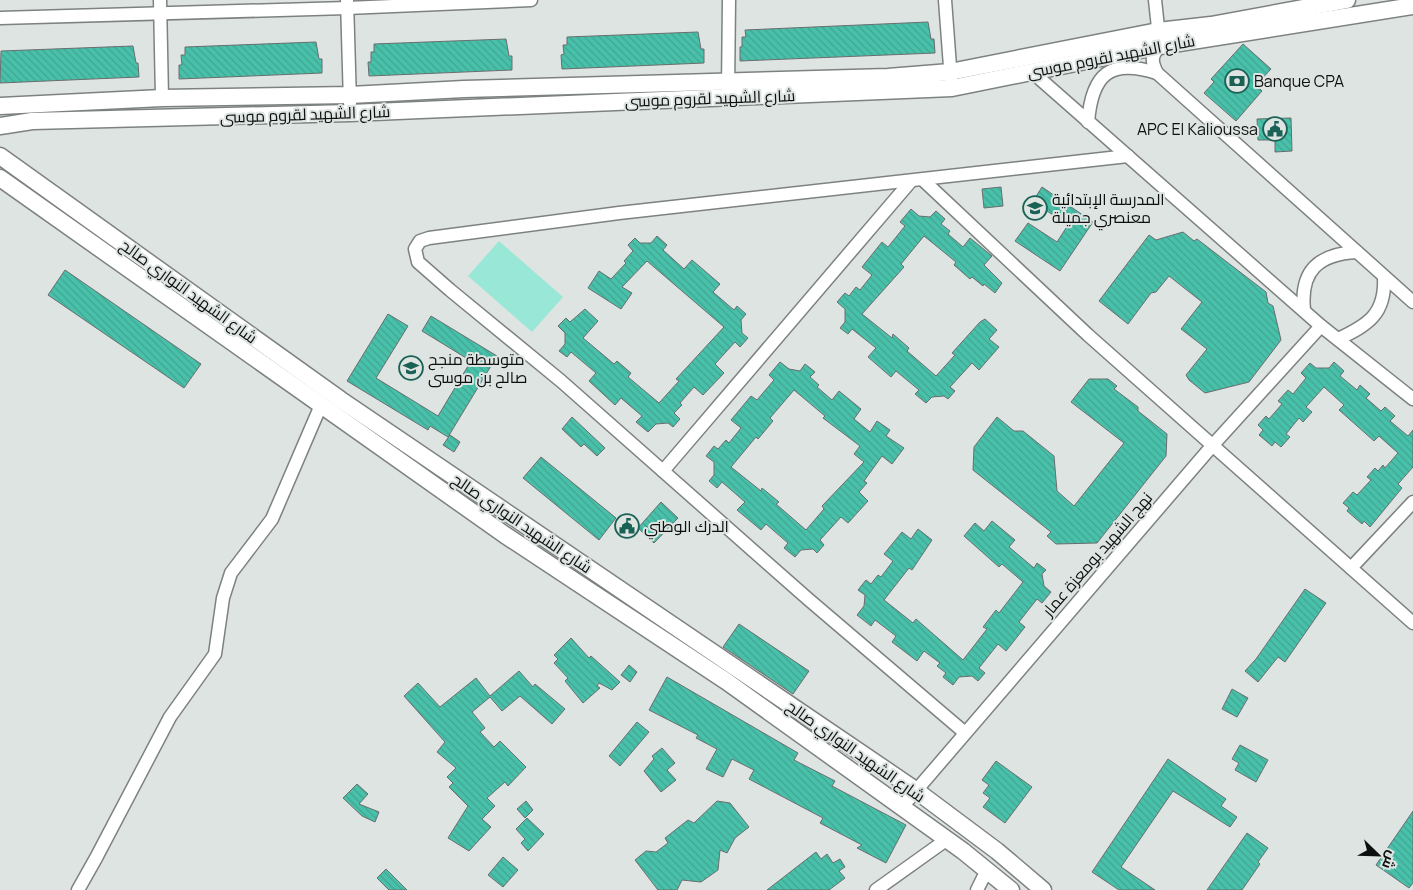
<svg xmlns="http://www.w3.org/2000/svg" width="1413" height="890" font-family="Manrope,Cairo,sans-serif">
<defs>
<pattern id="building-back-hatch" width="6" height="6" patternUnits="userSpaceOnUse" patternTransform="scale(1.25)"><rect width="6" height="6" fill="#49c1aa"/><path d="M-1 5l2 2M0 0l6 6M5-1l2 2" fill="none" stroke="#3fa591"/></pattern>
</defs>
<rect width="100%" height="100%" fill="#dee4e2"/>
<polygon fill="#99e7d6" points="499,241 563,297 532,332 468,276"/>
<g fill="url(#building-back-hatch)" stroke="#696e6d" fill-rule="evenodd">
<polygon points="928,22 931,39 934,39 935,53 740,61 740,47 742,47 742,37 746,37 745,30"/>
<polygon points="698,32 701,49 704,49 704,63 562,69 561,55 564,54 563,45 567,45 567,37"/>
<polygon points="506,39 509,56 512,56 512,70 369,76 368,62 371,62 371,52 374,52 374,44"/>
<polygon points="316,42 319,59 322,59 322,73 179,79 179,65 182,65 181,55 185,55 185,47"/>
<polygon points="1243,44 1271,69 1256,85 1262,91 1236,121 1204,93 1214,82 1211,79"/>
<polygon points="133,46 136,63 138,63 139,77 0,83 1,51"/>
<polygon points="1291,118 1292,151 1275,152 1275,140 1258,140 1257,119"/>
<polygon points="1001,187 1003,206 984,208 982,189"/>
<polygon points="1042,187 1093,222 1060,271 1015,241 1028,223 1057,242 1068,225 1041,207 1043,204 1035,198"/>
<polygon points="911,209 919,216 930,217 936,211 945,219 941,224 950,231 948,234 963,247 970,238 992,256 984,265 1002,283 995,293 984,284 983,286 972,277 970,279 954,265 956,262 924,236 901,264 904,267 862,314 892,338 893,334 909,348 907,351 936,376 955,355 952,353 980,322 985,319 997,330 989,339 999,347 979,370 972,363 950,387 955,391 948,399 944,396 932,397 926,403 915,394 919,390 896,371 891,377 868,357 876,348 852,329 848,334 840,328 845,322 845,309 837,302 845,293 849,296 856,287 860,290 872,275 862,267 882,242 888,247 905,226 900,222"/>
<polygon points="1183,232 1194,241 1197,239 1266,292 1268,303 1273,306 1281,340 1249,382 1205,393 1189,380 1186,375 1207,349 1181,329 1202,302 1169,276 1156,292 1151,293 1128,324 1099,301 1149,235 1156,240"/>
<polygon points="657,236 667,245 663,250 684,269 692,260 720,284 713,292 734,310 737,306 746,314 741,320 742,333 748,338 740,347 735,342 715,364 724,373 703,395 694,387 680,403 682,405 674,413 680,419 673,427 668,423 656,424 648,432 636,422 642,416 621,398 615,405 589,381 596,373 571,352 567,357 559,351 565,344 565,333 558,326 566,318 570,322 585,309 598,321 583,338 614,364 617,361 631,373 628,377 659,403 679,381 676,379 724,327 647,261 622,287 632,293 621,309 588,288 599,271 611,279 626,263 624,261 633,251 628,245 635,238 640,243 651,243"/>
<polygon points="65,270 201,364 184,388 48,295"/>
<polygon points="388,314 408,326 376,378 438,416 471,361 422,331 431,316 497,356 448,437 430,426 428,430 347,381"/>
<path d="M780,362L789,369L800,371L805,364L815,372L810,377L819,385L817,387L832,400L839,391L861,409L854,419L870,432L877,421L890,430L886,436L904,448L892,464L882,456L864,481L867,483L859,492L868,501L848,523L841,517L820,540L824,545L817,553L813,549L801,550L795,557L784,548L788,543L766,524L761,530L737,510L745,502L722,482L717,488L709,481L714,475V462L706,456L714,446L718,449L726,440L729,443L741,428L731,420L751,396L757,400L774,380L769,375ZM794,390L825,416L823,418L860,446L854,454L864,462L822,506L824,509L806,530L776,504L779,502L762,488L761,491L731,467L756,437L758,439L773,421L770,418Z"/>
<polygon points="1334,362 1344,371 1340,376 1357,390 1360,385 1370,394 1366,398 1381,411 1385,407 1395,416 1390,421 1408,436 1413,430 1413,467 1398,484 1402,488 1370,527 1364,521 1362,524 1347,511 1349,508 1343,503 1353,492 1357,495 1371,480 1367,477 1375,468 1378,471 1383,465 1385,468 1398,453 1379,436 1374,441 1356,425 1339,410 1344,405 1324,387 1306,407 1312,412 1303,422 1299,418 1286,434 1290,437 1281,447 1275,442 1272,446 1259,435 1263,430 1258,425 1266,416 1269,419 1282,404 1278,401 1288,390 1293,394 1306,378 1301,373 1310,363 1316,368 1329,368"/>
<polygon points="1089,379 1108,379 1117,386 1114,389 1138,407 1138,411 1167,434 1166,456 1097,543 1056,544 1047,536 1051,532 973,470 974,447 997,417 1014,431 1023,431 1054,456 1057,491 1074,506 1124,443 1071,402"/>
<polygon points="572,417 605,448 597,456 584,444 581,447 562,429"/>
<polygon points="450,435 460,442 454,452 443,445"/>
<polygon points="541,457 616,518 599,540 523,478"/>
<polygon points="661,502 678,518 654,543 638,528"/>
<polygon points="992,521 1015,540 1009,547 1034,568 1037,563 1046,570 1042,574 1044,586 1051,592 1042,603 1037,599 1019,622 1025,627 1006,651 998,644 979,668 985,673 978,681 972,676 959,677 953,685 943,677 946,673 937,666 940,663 924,651 917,661 892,642 896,636 875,620 871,626 857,615 864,606 865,595 858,590 866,580 871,584 878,575 881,577 893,561 884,554 902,532 911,539 918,529 932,540 912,570 909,568 884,600 913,623 916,619 963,660 987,629 983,627 996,610 999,613 1023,582 1002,564 999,567 964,536 975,523 984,531"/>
<polygon points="1305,589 1326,603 1285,662 1278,657 1258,682 1245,671 1256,659"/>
<polygon points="739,624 809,671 793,694 723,647"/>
<polygon points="571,638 589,658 591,656 620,682 612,690 599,683 597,686 600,688 583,703 565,681 568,678 554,663 558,659 554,655"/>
<polygon points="629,665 637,672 630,682 621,675"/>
<polygon points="519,671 533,687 535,684 565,709 552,724 520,696 502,711 490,697 472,712 485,728 480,732 494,747 500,741 526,767 508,786 505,782 487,798 495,806 482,819 491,827 469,851 448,838 468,806 449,787 453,783 447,777 456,768 437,752 445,742 404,696 418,683 440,707 476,678 490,696"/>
<polygon points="667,677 798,753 794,760 835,781 832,786 906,825 886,863 857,848 862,845 820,823 823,818 749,779 754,770 732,759 723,777 706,769 717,749 696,738 698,735 649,710"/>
<polygon points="1232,689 1248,698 1237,717 1222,709"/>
<polygon points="637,722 649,732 620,766 609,756"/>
<polygon points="1240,745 1268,760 1256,782 1235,770 1239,763 1232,759"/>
<polygon points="662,748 675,763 667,770 676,780 661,792 644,771 654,759 652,756"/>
<polygon points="1168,759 1226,799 1221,806 1237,817 1230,827 1173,791 1121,867 1155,890 1119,890 1092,872"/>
<polygon points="996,761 1032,787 1005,823 983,807 990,798 983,793 989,785 982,780"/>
<polygon points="357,784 368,794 359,804 379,812 375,822 362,816 343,798"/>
<polygon points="526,801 533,810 525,818 517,809"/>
<polygon points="717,801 730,803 749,827 735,838 727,853 720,850 718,870 701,882 682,880 677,890 658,890 635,860 646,851 656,852 668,843 665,838 688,820 694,823"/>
<polygon points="1413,811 1413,883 1409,888 1376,865"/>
<polygon points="527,818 544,834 528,851 521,843 525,839 516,829"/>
<polygon points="1247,833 1268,848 1258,862 1260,864 1242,890 1207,890"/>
<polygon points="816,852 821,859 827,854 833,863 840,859 845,867 839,871 845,878 829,890 767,890"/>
<polygon points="503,857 518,870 503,887 488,875"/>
<polygon points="386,869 407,890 389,890 377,878"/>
</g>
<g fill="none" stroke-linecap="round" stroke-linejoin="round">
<g stroke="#7d8281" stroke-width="15">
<g id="minor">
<polyline points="160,0 162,98"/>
<polyline points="347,0 350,103"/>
<polyline points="945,0 951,80"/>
<path d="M1155,0L1160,46C1151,56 1151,61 1157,73L1413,302"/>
<polyline points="0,18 347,8 531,0"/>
<polyline points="1031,71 1321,326 1413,399"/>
<polyline points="728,90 729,0"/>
<path d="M1088,122C1092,74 1110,58 1157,73"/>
<polyline points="923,180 1088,335 1413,623"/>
<path d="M1304,310C1300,271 1318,254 1357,252"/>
<path d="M1338,339C1368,325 1386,314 1384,277"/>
<polyline points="663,471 911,181"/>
<polyline points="1351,568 1413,502"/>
<polyline points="964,732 808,599 561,381 450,290 418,262 415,249 420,241 429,238 619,213 1128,156"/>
<polyline points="902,807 1212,446 1321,326"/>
<polyline points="78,890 96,858 170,717 215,654 223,598 231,573 272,519 321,405"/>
<polyline points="876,890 946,840"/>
<polyline points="977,890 987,870"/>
</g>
</g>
<g stroke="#7d8281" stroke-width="19">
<g id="tertiary">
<polyline points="0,106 162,98 350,95 464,89 888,77 950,72 1158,31 1211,25 1347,0"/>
<polyline points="0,126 32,121 350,113 952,88 1160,46 1413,6"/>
<polyline points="0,156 341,400 914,789 997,851 1043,890"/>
<polyline points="0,178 505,535 726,681 963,851 1011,890"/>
</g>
</g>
<use href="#minor" stroke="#fff" stroke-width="12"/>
<use href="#tertiary" stroke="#fff" stroke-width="16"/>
</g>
<defs>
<g id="bank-ring" transform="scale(1.25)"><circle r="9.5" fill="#dee4e2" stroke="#1b6256" stroke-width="1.5"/><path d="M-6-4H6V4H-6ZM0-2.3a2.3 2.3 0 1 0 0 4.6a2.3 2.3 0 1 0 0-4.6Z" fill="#1b6256"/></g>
<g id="civic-ring" transform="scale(1.25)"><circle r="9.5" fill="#dee4e2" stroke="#1b6256" stroke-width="1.5"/><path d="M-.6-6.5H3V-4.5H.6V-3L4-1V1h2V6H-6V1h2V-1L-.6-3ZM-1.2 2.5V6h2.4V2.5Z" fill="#1b6256"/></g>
<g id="school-ring" transform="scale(1.25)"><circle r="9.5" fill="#dee4e2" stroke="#1b6256" stroke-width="1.5"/><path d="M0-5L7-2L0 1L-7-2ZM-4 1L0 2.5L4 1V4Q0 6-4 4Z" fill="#1b6256"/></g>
</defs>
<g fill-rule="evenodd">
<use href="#bank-ring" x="1237" y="81"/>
<use href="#civic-ring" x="1275" y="129"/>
<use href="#school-ring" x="1035" y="208"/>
<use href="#school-ring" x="411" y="368"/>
<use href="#civic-ring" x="627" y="526"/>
</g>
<g text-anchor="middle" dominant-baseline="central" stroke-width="4" stroke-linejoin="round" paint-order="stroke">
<g font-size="16" fill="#0e100f" stroke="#dee4e2">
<text transform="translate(1111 56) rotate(-11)">شارع الشهيد لقروم موسى</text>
<text transform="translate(710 98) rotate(-2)">شارع الشهيد لقروم موسى</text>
<text transform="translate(305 114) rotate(-2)">شارع الشهيد لقروم موسى</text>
<text transform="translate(189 291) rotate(36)">شارع الشهيد النواري صالح</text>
<text transform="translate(522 523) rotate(34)">شارع الشهيد النواري صالح</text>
<text transform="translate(1097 554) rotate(-49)">نهج الشهيد بومعزة عمار</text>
<text transform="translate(856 751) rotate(35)">شارع الشهيد النواري صالح</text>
</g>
<g font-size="16" fill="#0e100f" stroke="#dee4e2" text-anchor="start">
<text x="1254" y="81">Banque CPA</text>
<text x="1258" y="129" text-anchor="end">APC El Kalioussa</text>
<text x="1052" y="199">المدرسة الإبتدائية<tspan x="1052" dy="18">معنصري جميلة</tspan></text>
<text x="428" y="359">متوسطة منجح<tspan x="428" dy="18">صالح بن موسى</tspan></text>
<text x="644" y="526">الدرك الوطني</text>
</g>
</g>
<g transform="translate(1378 855) rotate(113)" stroke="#dee4e2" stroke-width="4" paint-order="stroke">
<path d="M0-4L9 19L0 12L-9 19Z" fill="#0e100f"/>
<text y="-8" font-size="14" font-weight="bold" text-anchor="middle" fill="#0e100f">ش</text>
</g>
</svg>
